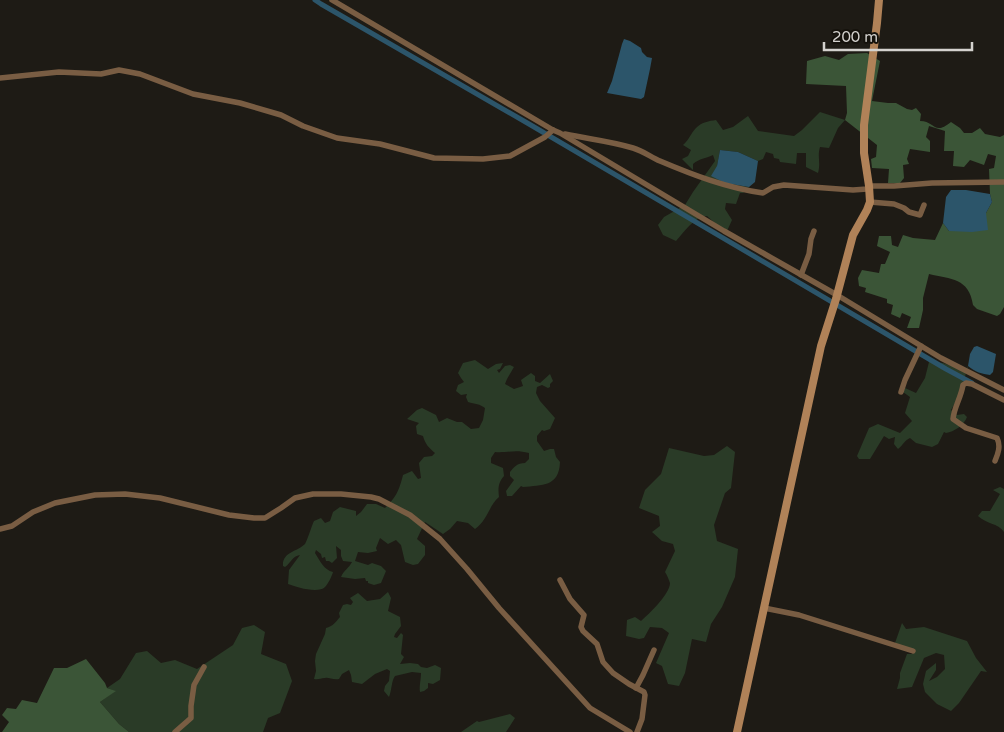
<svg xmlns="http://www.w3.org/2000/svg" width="1004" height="732" font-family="'Varela Round',sans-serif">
<rect width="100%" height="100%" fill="#1e1b15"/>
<g fill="#2a3b27">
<path d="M820,112L845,120L838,128L829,148L820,147C817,157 821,163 818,173L806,167V153H797L796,164L780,162L779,159L774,158L773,154L766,152L763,159L758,161L738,152L720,150L717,166L725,183L749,187L743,193H740L736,204L726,203L725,209L732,220L727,231L718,226L707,216C694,217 684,232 676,241L663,235L658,225L664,217L685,205L693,192L715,161L713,155C705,159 700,158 693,164V170L682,159L688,156L691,150L683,145C689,140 691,133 696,128C702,122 709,121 716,120L723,130L733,127L748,116L758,131L794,136L802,130Z"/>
<path d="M475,360L488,369L496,364L503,363L500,369L497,370L499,373L505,366L510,365L514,367L507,379L505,384L514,389L523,386L521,380L531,373L535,376V381L540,383L550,374L553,381L550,384V387L548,388L542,385L537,387L536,393L540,401L555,418L550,429L544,431L542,430L537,436V441L544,451L550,449H554L556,457L560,462C559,487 542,485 523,487L521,486L512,496H507L506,491L514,480L510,476V472C514,467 517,463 525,463L529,459V453C515,449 508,453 495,452L491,458V463L503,468L504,476C498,483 498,488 499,497C489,505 488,520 475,529L468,523L457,521L450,529L443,534L425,522L417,539L425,546V555L418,564L413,565L405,562L401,545L396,540L388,544L380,538L376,548L377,551L368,553L358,552L355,561L368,565L372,563L381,566L386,571L381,583L374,585L368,583V581H366L365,578L355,579L341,577C344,570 349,568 352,562L343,561L341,556V550L336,546L337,558L332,563L329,561H326L325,557L322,558L321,554L316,550L315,553C320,561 324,570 333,572C332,576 328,584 325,587C318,594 296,587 288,584L289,570L300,555C292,556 291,563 285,567L283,566C282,552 297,552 305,544C307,541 312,525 314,521L321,518L325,523L330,521L333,512L340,507L356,511V516L361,512L367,504H376L385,508C396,497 399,491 403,475L412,471L418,479L421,478L419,463L424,457L432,456L435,453C429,448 425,444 423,436L417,434L416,426L419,423L407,419L417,410L422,408L436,415L439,422L447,418L457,422H462L471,429L479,428L483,420L485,408C480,404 475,404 468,402L466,397L467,394L461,395L456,391L458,385L464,382L461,378L458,373L463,363Z"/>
<path d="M929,362L943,363L965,370L968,366L960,394L951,410L957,415L964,414L967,417C964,425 954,432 946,433L944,432L938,444L932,447L916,443L910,438C905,440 903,445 898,449L894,444L895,437L889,439L884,436L870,459H859L857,456L869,428L878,424L900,433L912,421L905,413L910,397L903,392L905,388L916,393L925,378Z"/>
<path d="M727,446L735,452L731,488L725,493L714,525L717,541L738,549L735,577L722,607L711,624L706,642L692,639L685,673L679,686L668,684L662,666L656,663L669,633L662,628L650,627L644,638L639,639L626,636L627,620L635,617L641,621C649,614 670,594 670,583C669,580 667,575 665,572L675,551L673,544L662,541L652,532L660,526L659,516L639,508L645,490L661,474L669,448L704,456L714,455Z"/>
<path d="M1000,487L1004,489V532C998,523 986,524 978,516L982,511H990L1000,494L993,490Z"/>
<path d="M388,592L391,598L388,611L400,617L401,626L395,634L394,637L397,638L401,633L403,635L401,654L404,657L400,664L410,663L418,664L421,667L427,668L435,665L441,668L440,680L433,684L428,683V688L424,691L420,692C419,686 421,680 421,673L412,672L395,676C391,682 392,690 389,697L384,691L385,686L389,681L390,671L387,669L375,674L362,684L352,682L351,675L349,670L342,674L339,679C332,680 329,677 325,678C320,678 319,680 314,679L316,671L315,661L316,654L325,634L326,628C333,626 335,623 340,617L339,613L343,605L347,604L351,605L353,602L350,598L358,593L367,601L380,599Z"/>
<polygon points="902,623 906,629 924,627 967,641 976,658 987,672 981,671 959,703 951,711 937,704 925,692 923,684 926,671 936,663 936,670 929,681 937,677 945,669 944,655 936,653 924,658 912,687 897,689 900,678 900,673 907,654 912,654 914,651 895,643"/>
<polygon points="254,625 265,632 261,654 286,664 292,681 280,713 268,718 263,732 129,732 119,724 100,702 115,691 107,688 120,679 136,653 147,651 161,663 175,660 197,669 233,645 242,628"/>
<polygon points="510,714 515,718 506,732 461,732 477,721 479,722"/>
</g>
<g fill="#3b5537">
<path d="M867,53L880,61L872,101L888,103H896L907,109L912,110L916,108L921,114L920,121C935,121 934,136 951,122L960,128L964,133H972L980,128L985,134L1000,137L1004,135V307L1000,314L997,316L977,309L973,305C969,278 951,279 929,274L923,298V310L919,328H907L911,317L902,313L900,318L891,314L893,305L887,303V299L865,292L866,288L859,286L858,278L862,270L879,273L881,264H885L890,252L877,246L879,236H891L892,245L898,247L903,235L913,238L935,240L943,223L949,231L986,213L992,202L990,194L989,169L994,168L996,156L988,154L984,165L970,160L964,167L953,166L954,151H944L945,131L929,126L926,137L930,141V152L910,149L907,159L909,164L903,165L904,178L900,183H888L889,169L872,168L871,159L876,157L877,145L845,120L847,113L846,86L806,84L807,61L825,56L839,60L848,54Z"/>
<polygon points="86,659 105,683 107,688 116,691 100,702 119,724 129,732 2,732 9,722 2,715 7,708 16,709 22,700 37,703 54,668 67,668"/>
</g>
<g fill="#2c556a">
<polygon points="624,39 630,41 641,48 642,52 647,57 652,58 650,69 644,97 641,99 607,93 612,81 622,44"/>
<polygon points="720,150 738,152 758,161 755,182 749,187 725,183 711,176 717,166"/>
<polygon points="951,190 966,190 990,194 992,202 986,213 988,230 972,232 949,231 943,223 946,197"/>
<path d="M977,346L996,354L993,372L990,375C982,374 975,372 968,366L970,354L974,347Z"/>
</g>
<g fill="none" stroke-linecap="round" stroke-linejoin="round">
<polyline stroke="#2c556a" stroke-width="5" points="315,0 321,4 529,124 946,369 972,383"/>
<g stroke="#795d43" stroke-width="5.5">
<polyline points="332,0 553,130 560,133 724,231 837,295 941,358 1004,390"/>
<polyline points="0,78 59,72 101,74 119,70 140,74 193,94 240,103 281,115 303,126 337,138 380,144 434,158 483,159 510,156 545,137 553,130"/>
<path d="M565,134C588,139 610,141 633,148C643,151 651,157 660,161C693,175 727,188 763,193L773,187L784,185L853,190L867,189L869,186H894L932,183L1004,182"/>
<polyline points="870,202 894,204 904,208 909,212 920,215 924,205"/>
<polyline points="801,275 809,254 811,239 814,231"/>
<polyline points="901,392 905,380 921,346"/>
<path d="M995,461C998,454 1001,446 997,438L966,428L953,419C954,407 961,398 963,385L966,383L972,384L1004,400"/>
<polyline points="0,529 12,526 33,512 55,503 95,495 125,494 160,498 229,515 254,518 265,518 281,508 295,498 313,494 341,494 371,497 379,499 410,515 440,539 467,569 499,608 590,708 630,732"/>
<polyline points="560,580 570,599 584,615 581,627 583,631 597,644 603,662 613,673 629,684 644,692 645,695 642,719 637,732"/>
<polyline points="764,608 799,615 913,651"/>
<polyline points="636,688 643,675 654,650"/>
<polyline points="175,732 191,718 191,706 194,685 204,667"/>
</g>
<polyline stroke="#b08258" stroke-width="8" points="737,732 821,346 836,299 853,235 867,210 870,202 869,186 864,153 864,125 877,23 879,0"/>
</g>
<path d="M824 42v8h148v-8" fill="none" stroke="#d4d2ce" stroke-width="2.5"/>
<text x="832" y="42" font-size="15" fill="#d4d2ce" stroke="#15120c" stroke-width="4" paint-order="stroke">200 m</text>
</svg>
